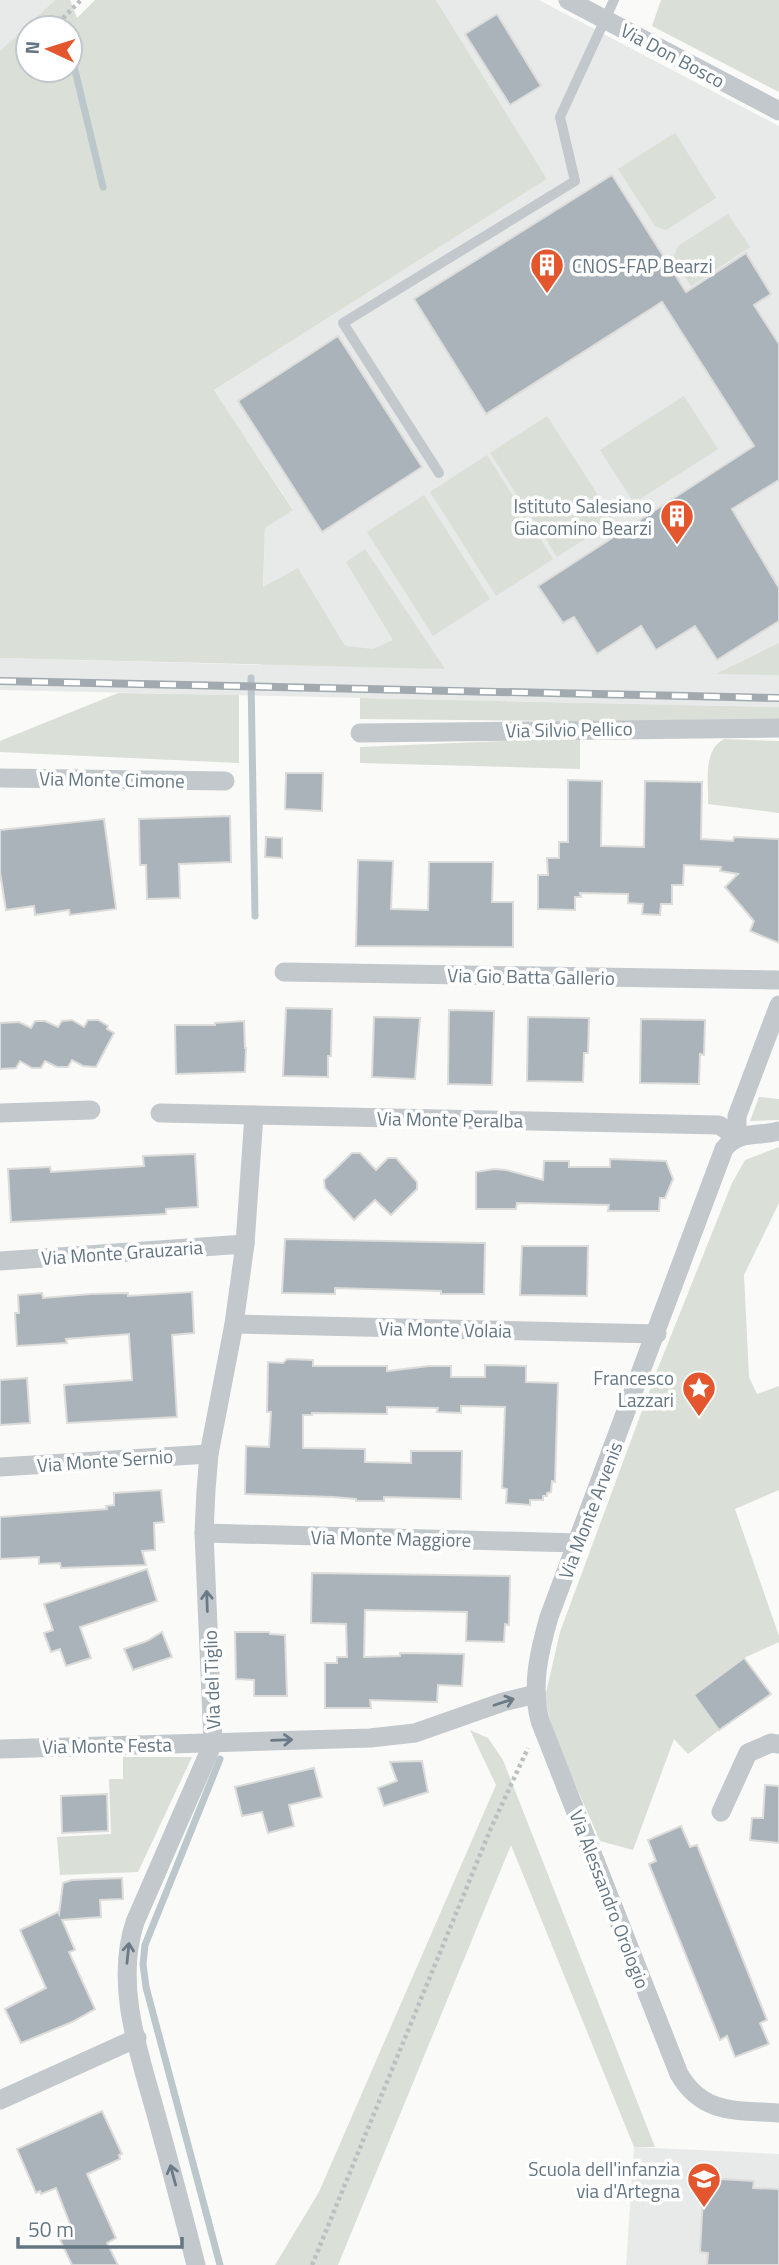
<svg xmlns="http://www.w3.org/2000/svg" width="779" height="2265" font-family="'Titillium Web',sans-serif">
<rect width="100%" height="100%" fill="#fafaf8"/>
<g fill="#e8e9e9">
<polygon points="0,0 55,0 0,51"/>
<polygon points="436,0 539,0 779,126 779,707 0,690 0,658 261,665 265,528 293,509 214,390 547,179"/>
<polygon points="634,2147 779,2154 779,2265 626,2265"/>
</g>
<g fill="#dadfd7" fill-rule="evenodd">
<path d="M55,0H70L77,18L95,0H436L547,179L214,390L293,510L265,528L263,587L298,568L345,646L373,649L393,640L346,562L365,549L445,669L0,658V51ZM28,28H70V70H28Z"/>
<polygon points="661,0 779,0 779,92 652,26"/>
<polygon points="675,133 716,198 666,230 655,226 618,169"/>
<polygon points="728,214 750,247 691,286 673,258 678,246"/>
<polygon points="684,396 718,449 634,503 600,450"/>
<polygon points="547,416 614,520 557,557 490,453"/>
<polygon points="487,455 553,559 496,596 430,492"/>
<polygon points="424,495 490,599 433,636 367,532"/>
<polygon points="779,643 779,675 716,674"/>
<polygon points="118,693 239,695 239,763 0,752 0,741"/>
<polygon points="360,698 779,707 779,723 360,719"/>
<polygon points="580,738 580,769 360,763 360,747"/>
<path d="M724,739L779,741V813L708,804C709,783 702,751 724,739Z"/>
<polygon points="759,1097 779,1099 779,1120 750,1121"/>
<polygon points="779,1147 779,1203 744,1275 749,1377 757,1394 779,1386 779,1490 735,1509 779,1636 779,1642 744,1658 694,1695 719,1730 688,1754 674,1739 633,1850 600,1841 552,1731 545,1697 560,1632 656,1373 732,1183 745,1160"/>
<polygon points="470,1730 488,1738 503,1760 655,2147 634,2147 511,1845 338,2265 275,2265 319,2192 496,1785"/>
<polygon points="123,1757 192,1757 138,1872 60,1875 57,1837 111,1834 109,1779 123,1779"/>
</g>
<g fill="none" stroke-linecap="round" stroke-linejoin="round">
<g stroke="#bbc7cb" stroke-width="7">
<polyline points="74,66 103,187"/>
<polyline points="251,678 255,916"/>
<polyline points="220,1759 145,1945 143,1964 146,1987 220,2265"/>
</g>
</g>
<g fill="#aab3b9" stroke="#dcdcda" stroke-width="2">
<polygon points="497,14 541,86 510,105 465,34"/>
<polygon points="612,175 686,292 746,253 771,294 754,305 779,344 779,480 732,509 779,588 779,621 717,660 695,626 656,650 641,626 597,654 574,617 563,623 538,586 754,446 662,302 486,414 414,299"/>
<polygon points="338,336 422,467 322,532 238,401"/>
<polygon points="286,773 323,773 322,811 285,809"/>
<polygon points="568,780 602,781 601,846 644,847 645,781 702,782 701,839 733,841 734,837 779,839 779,943 750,931 754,921 725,887 738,874 720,871 721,867 684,865 683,885 672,885 672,904 661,904 660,915 642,914 643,904 628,903 628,894 580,893 581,897 575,897 575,910 538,909 538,875 548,875 547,858 559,858 559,842 568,842"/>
<polygon points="230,816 231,862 179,864 180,898 147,899 146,865 140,865 139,819"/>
<polygon points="104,819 116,909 70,915 69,910 35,915 34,906 6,910 0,872 0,830"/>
<polygon points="266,837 282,838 282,858 265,857"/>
<polygon points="358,860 393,861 391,909 428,910 429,862 493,862 492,902 513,902 513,947 356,946"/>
<polygon points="286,1008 332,1009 331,1056 328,1056 328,1077 283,1076"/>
<polygon points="449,1010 494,1011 492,1085 448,1084"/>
<polygon points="374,1017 420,1018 415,1079 372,1077"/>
<polygon points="528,1017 589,1018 588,1053 584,1053 583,1082 527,1081"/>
<polygon points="641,1019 705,1020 704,1055 700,1054 699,1084 640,1083"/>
<polygon points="72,1020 84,1027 88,1020 98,1020 108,1026 107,1029 114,1033 96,1067 83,1066 72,1060 68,1067 57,1067 45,1061 41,1068 32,1068 20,1061 16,1068 0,1069 0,1023 19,1022 31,1028 35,1021 45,1021 58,1027 62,1021"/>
<polygon points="244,1021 245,1048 246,1048 245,1072 176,1074 175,1025 215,1025 215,1023"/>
<polygon points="352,1153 360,1153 376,1170 388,1158 396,1158 417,1182 417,1189 391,1215 375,1200 354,1220 325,1188 324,1180"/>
<polygon points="195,1154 198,1207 166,1209 166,1214 11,1222 8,1169 50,1167 51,1172 144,1166 143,1156"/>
<polygon points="610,1159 666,1161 673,1179 665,1198 660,1198 659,1211 608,1211 609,1205 517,1203 516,1209 476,1209 476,1172 494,1169 506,1170 543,1180 544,1161 569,1161 569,1167 610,1167"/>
<polygon points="285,1239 485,1243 484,1294 441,1294 441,1291 335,1288 335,1294 282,1293"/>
<polygon points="522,1246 588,1246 587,1296 520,1295"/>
<polygon points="192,1292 194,1333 172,1335 177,1417 67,1423 64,1385 132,1380 129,1334 66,1339 67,1343 17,1346 15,1313 19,1313 18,1295 42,1293 43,1298 91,1294 128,1293 128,1296"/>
<polygon points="287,1359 313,1360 313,1366 387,1366 387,1371 429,1366 451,1366 451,1377 485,1377 485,1365 526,1366 526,1382 558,1383 555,1482 552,1481 551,1492 547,1493 547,1496 543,1496 543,1500 530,1500 530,1505 506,1503 507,1489 502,1488 505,1407 461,1406 461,1413 437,1412 438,1408 387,1407 387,1414 312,1413 312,1415 303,1415 303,1448 365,1449 365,1462 411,1463 411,1451 462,1451 461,1499 384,1497 384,1501 356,1501 356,1499 333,1497 245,1494 246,1446 269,1447 271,1412 267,1412 268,1362 283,1363"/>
<polygon points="27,1378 30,1423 0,1425 0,1380"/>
<polygon points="161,1490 164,1522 154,1523 155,1550 142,1551 146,1565 61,1568 60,1563 39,1564 39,1557 0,1559 0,1517 107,1509 106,1506 114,1505 114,1493"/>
<polygon points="147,1569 157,1601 80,1627 91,1658 66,1666 60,1649 51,1652 44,1633 53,1630 44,1604"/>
<polygon points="312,1573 510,1576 509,1625 505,1624 504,1642 466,1641 467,1612 365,1610 364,1657 400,1656 400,1653 464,1654 462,1686 438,1685 437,1702 370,1700 371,1708 325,1708 325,1663 337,1663 337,1657 347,1657 346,1624 311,1623"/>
<polygon points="162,1632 172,1657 133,1670 124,1649 147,1641"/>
<polygon points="235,1632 269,1632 270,1634 285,1635 287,1696 254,1696 254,1680 236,1679"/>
<polygon points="744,1658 771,1694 719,1730 694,1695"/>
<polygon points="422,1761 428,1792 384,1806 378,1788 397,1781 390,1762"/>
<polygon points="314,1768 322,1797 289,1805 294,1826 268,1833 262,1812 242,1816 235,1787"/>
<polygon points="765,1785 779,1786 779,1843 750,1840 752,1818 763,1818"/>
<polygon points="107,1794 108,1831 62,1833 61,1796"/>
<polygon points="681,1826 690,1847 697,1845 767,2020 760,2023 769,2044 735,2057 727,2036 720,2040 649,1864 656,1861 648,1840"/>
<polygon points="122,1878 123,1899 100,1900 101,1917 62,1920 75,1950 69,1952 95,2009 72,2022 21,2043 5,2009 46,1988 20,1930 58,1912 59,1914 63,1883 72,1880"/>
<polygon points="102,2111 122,2154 119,2155 120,2159 87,2174 116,2238 107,2243 118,2265 72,2265 56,2231 70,2224 56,2188 41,2194 40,2191 36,2193 17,2149"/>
<polygon points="704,2178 754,2181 753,2188 779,2189 779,2265 707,2265 708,2253 700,2252"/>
</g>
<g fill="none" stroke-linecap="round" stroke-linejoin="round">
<g stroke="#bbbfc2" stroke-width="4.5" stroke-dasharray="3.5 3.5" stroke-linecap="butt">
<polyline points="53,28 81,0"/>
<polyline points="312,2265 491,1828 528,1748"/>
</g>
<polyline stroke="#c3c8cc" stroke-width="10" points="439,473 343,323 575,181 560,117 614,0"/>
<g stroke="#c3c8cc" stroke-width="19">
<polyline points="568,0 779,111"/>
<polyline points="360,733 779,728"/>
<polyline points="0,778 225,781"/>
<polyline points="284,972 779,980"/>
<polyline points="0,1113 91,1110"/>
<polyline points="160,1113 719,1125 737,1137"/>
<path d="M779,1131C758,1137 738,1130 724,1149L549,1617C539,1652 531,1686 540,1721L679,2074C703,2115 736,2110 779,2113"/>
<polyline points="737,1137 737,1116 779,1005"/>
<polyline points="0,1261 245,1244"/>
<polyline points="234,1324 657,1334"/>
<polyline points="0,1467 209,1454"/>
<polyline points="204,1533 578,1543"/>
<polyline points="0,1749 370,1738 415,1733 503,1702 536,1694"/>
<polyline points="721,1812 748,1753 771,1743 779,1744"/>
<polyline points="0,2100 137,2038"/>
<path d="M196,2265C184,2218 172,2172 159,2125C142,2061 113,1988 135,1922L213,1743L204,1533L206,1490L209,1454L234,1324L245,1244L254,1115"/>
</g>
<g stroke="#a2aab0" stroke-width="8">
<polyline id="rail" points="0,681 779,698"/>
</g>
<use href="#rail" stroke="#fff" stroke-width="5" stroke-dasharray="16" stroke-linecap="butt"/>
</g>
<defs><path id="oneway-shaft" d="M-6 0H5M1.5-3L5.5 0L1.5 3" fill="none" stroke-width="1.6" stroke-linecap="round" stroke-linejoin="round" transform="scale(1.75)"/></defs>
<g stroke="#6a7a87">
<use href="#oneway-shaft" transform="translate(207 1601) rotate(-92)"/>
<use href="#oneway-shaft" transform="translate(504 1702) rotate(-18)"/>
<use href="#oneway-shaft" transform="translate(282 1740) rotate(-2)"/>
<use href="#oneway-shaft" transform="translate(128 1953) rotate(-84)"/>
<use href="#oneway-shaft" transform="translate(173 2175) rotate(-105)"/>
</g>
<defs>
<g id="building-pin" transform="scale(1.75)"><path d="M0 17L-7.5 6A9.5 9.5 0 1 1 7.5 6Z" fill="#e4572e" stroke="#fff"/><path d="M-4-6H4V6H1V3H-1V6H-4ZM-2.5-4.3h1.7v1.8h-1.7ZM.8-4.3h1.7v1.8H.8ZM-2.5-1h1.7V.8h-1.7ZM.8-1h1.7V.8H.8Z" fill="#fff"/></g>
<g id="sight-pin" transform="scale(1.75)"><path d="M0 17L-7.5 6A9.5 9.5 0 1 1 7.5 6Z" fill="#e4572e" stroke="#fff"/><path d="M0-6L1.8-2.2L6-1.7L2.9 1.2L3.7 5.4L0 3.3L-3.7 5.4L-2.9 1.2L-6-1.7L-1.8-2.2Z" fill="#fff"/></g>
<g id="school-pin" transform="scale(1.75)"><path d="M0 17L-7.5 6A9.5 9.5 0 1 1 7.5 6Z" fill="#e4572e" stroke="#fff"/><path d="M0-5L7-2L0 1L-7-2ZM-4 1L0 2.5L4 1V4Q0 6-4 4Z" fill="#fff"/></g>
</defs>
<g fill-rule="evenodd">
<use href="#building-pin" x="547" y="265"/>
<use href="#building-pin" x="677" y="516"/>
<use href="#sight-pin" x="699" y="1388"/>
<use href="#school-pin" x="704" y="2179"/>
</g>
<g text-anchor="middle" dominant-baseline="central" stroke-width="7" stroke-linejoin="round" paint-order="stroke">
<g font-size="19" fill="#657683" stroke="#fff">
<text transform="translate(673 55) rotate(28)">Via Don Bosco</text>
<text transform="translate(569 729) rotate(-1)">Via Silvio Pellico</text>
<text transform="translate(112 779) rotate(1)">Via Monte Cimone</text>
<text transform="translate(531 976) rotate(1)">Via Gio Batta Gallerio</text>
<text transform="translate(450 1119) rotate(1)">Via Monte Peralba</text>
<text transform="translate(122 1252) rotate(-4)">Via Monte Grauzaria</text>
<text transform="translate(445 1329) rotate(1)">Via Monte Volaia</text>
<text transform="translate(105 1460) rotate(-4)">Via Monte Sernio</text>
<text transform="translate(590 1510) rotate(-69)">Via Monte Arvenis</text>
<text transform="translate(391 1538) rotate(1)">Via Monte Maggiore</text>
<text transform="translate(211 1680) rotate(-92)">Via del Tiglio</text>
<text transform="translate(107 1745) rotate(-1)">Via Monte Festa</text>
<text transform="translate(610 1899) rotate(69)">Via Alessandro Orologio</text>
</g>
<g font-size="19" fill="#657683" stroke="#fff" text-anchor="end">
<text x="572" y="265" text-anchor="start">CNOS-FAP Bearzi</text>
<text x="652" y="505">Istituto Salesiano<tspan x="652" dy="22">Giacomino Bearzi</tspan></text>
<text x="674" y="1377">Francesco<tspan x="674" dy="22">Lazzari</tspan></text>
<text x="680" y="2168">Scuola dell'infanzia<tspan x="680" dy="22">via d'Artegna</tspan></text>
</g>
</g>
<g transform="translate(49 49) rotate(274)"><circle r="33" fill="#ffffff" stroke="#c1c8cd" stroke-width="2"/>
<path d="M0-5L12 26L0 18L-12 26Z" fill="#e4572e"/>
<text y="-10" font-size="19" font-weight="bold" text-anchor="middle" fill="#657683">N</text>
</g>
<path d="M18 2237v10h164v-10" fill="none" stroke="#657683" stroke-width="3.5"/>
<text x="28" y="2237" font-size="21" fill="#657683" stroke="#ffffff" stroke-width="5" paint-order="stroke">50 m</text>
</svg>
